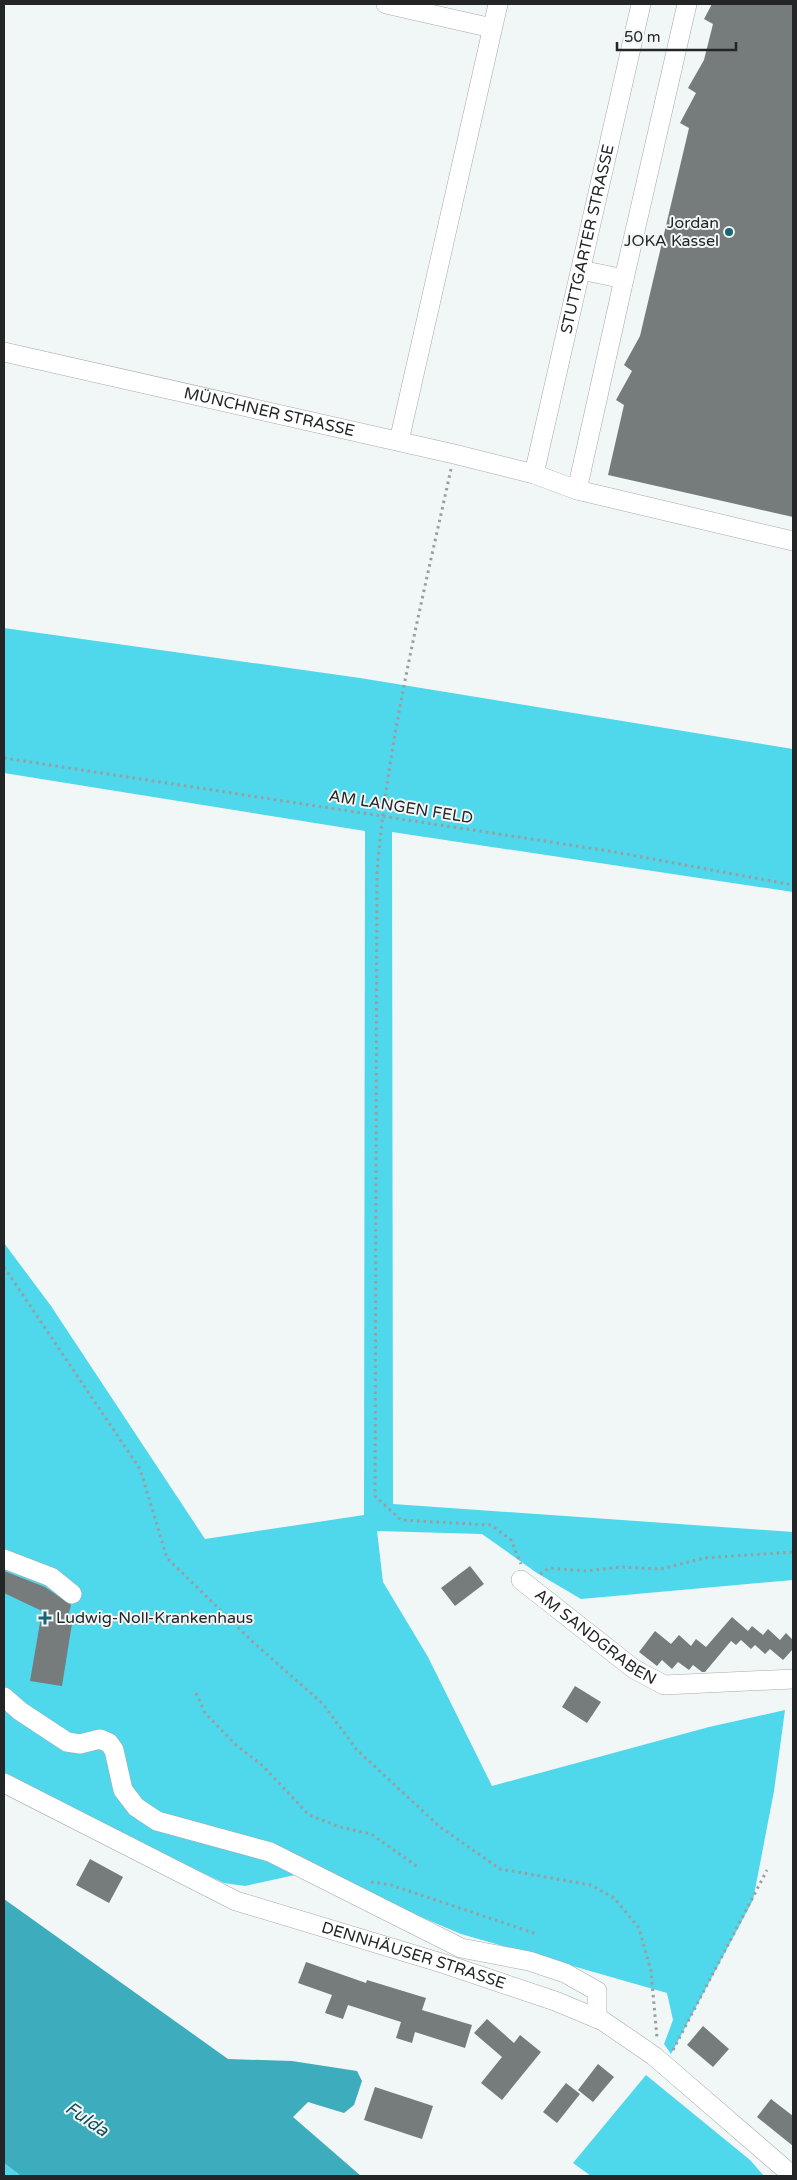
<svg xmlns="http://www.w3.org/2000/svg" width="797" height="2180" font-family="'Varela Round',sans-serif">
<rect width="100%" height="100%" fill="#f1f6f7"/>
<g fill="#4fd7ec">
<polygon points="4,628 360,678 793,749 793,892 392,832 393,1504 793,1532 793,1580 581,1599 537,1573 482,1534 377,1531 383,1582 428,1657 492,1786 709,1727 785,1710 774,1791 753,1900 671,2054 664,2044 673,2020 667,1993 461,1934 313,1871 245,1886 224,1883 42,1797 4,1775 4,1243 51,1306 205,1539 364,1515 365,831 4,773"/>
<polygon points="646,2075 750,2160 764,2176 591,2176 573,2163"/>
<polygon points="4,2163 21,2176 4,2176"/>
</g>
<polygon fill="#3dadbe" points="4,1899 228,2059 292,2061 357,2071 362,2081 354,2105 344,2113 308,2102 293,2117 361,2176 21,2176 4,2163"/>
<g fill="#767b7c">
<polygon points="712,4 793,4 793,517 608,475 624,405 616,400 632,371 624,365 640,336 689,128 680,123 696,93 688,88 704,60 713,24 704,19"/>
<polygon points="470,1566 484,1584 455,1606 441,1588"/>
<polygon points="4,1571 45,1587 71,1605 68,1616 73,1617 62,1686 30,1681 42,1611 4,1593"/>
<polygon points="732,1617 748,1631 752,1626 763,1635 768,1629 780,1640 786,1633 793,1640 793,1649 783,1660 770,1649 765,1654 755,1645 751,1649 741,1640 736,1645 731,1641 705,1672 702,1672 693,1665 689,1670 678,1662 672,1669 662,1660 657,1666 639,1652 655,1631 671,1644 679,1635 691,1646 696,1639 706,1647"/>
<polygon points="575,1686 601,1702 587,1723 562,1707"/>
<polygon points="90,1859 123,1877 109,1903 76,1885"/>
<polygon points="306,1962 366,1983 367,1980 426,1998 422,2010 472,2025 465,2048 415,2032 412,2043 396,2038 401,2022 348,2005 343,2019 325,2013 332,1995 298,1983"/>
<polygon points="487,2019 514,2043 520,2035 541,2052 502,2100 481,2083 502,2057 474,2033"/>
<polygon points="703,2026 729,2049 713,2067 687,2045"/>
<polygon points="598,2064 614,2077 593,2102 578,2090"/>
<polygon points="566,2083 580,2094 557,2123 543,2112"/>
<polygon points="375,2087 433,2106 422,2139 364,2120"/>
<polygon points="771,2099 793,2116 793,2146 757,2117"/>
</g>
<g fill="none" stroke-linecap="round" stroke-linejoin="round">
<g stroke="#a5aaab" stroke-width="20">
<g id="minor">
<polyline points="386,4 492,28"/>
<polyline points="581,270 624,279 687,4"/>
<path id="s1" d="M4,352L454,454L534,474L577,490L793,541"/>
<polyline points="399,441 498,4"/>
<path id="s2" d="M534,474L641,4"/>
<polyline points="577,490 624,279"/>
<polyline points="4,1559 51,1577 72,1594"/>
<path id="s3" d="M521,1580L634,1669L664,1685L793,1679"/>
<polyline points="4,1697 20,1711 67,1742 80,1744 100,1739 109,1743 114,1750 123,1790 136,1807 157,1821 270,1852 461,1948 529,1961 565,1973 597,1991 597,2018"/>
<path id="s4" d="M4,1783L236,1901L445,1964L555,2001L603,2021L654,2056L793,2176"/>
</g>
</g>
<g stroke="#9a9e9f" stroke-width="3" stroke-dasharray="2.5 4" stroke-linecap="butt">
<path d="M451,469C422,602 388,736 377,872L375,1496L401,1520L491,1525L511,1540L521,1564"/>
<polyline points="4,758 609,851 793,885"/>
<polyline points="4,1267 140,1469 167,1558 253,1642 323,1704 357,1750 440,1827 500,1869 591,1885 614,1898 639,1928 651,1971 657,2038"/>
<polyline points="540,1574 549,1568 586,1571 620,1567 661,1569 704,1558 793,1552"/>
<polyline points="196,1693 205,1713 236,1745 263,1766 309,1815 340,1827 371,1834 418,1867"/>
<polyline points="371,1882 391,1885 537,1934"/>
<polyline points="673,2050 767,1870"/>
</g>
<use href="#minor" stroke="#fff" stroke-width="19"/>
</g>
<g fill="#196570" stroke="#f1f6f7" stroke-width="2">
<circle cx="729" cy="232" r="5"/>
<path d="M42.5 1610.5h5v5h5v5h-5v5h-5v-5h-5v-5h5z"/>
</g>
<g text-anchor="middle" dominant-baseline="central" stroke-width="4" stroke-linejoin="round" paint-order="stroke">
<g font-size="16" fill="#232526" stroke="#f1f6f7" text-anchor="end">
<text x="719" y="223">Jordan<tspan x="719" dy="18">JOKA Kassel</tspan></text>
<text x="56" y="1618" text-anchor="start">Ludwig-Noll-Krankenhaus</text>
</g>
<g font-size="16" fill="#232526" stroke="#f1f6f7">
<text stroke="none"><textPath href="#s2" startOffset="241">STUTTGARTER STRASSE</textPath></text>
<text stroke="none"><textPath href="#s1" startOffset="272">MÜNCHNER STRASSE</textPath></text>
<text transform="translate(401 807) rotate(9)">AM LANGEN FELD</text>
<text stroke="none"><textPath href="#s3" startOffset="94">AM SANDGRABEN</textPath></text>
<text stroke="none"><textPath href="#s4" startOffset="446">DENNHÄUSER STRASSE</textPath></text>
</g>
<g font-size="18" font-style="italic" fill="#12515b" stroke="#f1f6f7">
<text transform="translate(87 2119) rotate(34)">Fulda</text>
</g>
</g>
<rect width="797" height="2180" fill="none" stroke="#232526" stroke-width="10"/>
<path d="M617 42v8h119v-8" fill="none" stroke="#232526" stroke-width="2.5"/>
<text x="624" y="42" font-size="15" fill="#232526" stroke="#f1f6f7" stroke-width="4" paint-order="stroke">50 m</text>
</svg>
